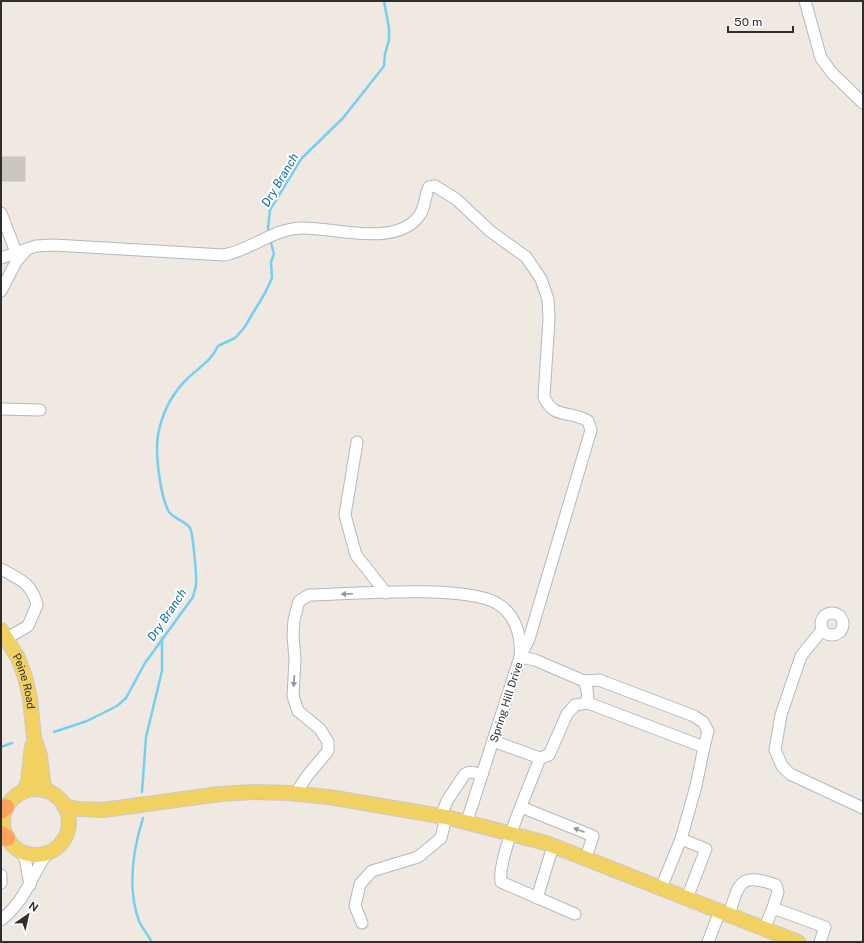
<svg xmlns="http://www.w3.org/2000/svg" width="864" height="943" font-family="'Public Sans',sans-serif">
<rect width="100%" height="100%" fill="#efe9e1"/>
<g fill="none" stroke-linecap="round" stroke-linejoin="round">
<g stroke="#75cff0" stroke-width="2.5">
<polyline points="269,234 268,228 270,210 301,159 343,118 384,66 385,54 389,40 389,28 384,1"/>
<path d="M54,732L87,721L117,706L126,698L145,663L193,597C194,593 195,589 196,586C197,579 193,533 190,528C186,521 174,519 169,512C160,496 155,453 158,435C162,413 173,392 189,377C200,367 212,360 218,346L235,338L244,328L265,293L272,278L271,262L274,254L270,239"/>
<polyline points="1,747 12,743"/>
<polyline points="142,792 146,737 162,671 162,638"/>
<path d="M143,818C133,850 127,888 139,921C142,928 148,935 152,942"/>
</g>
</g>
<rect fill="#cbc7bf" stroke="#cbc5ba" x="1" y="157" width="24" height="24"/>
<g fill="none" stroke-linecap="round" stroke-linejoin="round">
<g stroke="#b4b7c1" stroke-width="13">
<g id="minor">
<polyline points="805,1 821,58 832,73 863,103"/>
<polyline points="1,213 16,252"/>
<path d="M1,258L36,246L54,245L224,255C251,250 273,229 301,228C334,227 395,248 419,216C426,207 424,197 429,187L435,186L456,199L490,231L526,257L541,279L548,299L549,319L544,397C554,420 571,410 588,421L591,430L529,639L520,657L535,660L584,681L587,689L588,703"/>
<polyline points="1,291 16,262 27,249"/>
<polyline points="1,409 40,410"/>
<polyline points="357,442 345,515 356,555 386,593"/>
<path d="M1,569C19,579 32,583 37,605L28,626L7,638"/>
<circle cx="832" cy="624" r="11"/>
<polyline points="822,630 801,656 781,715 775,750 782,766 790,774 863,808"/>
<polyline points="493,741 540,758 549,755 567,714 575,705 588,703 704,747 708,731 703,722 694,716 599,680 584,681"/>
<path d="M540,758C530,785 497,858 501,882L575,914"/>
<path d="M296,793L307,776L328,751V742L320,729L298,711L293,696L295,659L293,635L294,620L299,601L309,595C349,594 467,584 498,604C516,615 522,638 520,657L467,821"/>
<polyline points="521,807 593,836 586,858"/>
<path d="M441,816L447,801L464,775C470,770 475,773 482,775"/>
<polyline points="681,839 696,786 704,747"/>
<polyline points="18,849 25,858 30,885"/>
<polyline points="1,875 1,883"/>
<polyline points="661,888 681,839 706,849 687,898"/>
<polyline points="537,898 553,846"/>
<path d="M729,915C739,883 739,872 776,885L778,892L773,908"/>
<path d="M1,920C27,899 30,877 48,852"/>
<polyline points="362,923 355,906 360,884 372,871 418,857 441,838 446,817"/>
<polyline points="764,929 773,908 825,927 820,942"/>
<polyline points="708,942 720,911"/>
</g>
</g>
<g stroke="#c9c9c9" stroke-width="16">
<g id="major">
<path id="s1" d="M1,630L18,658L25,677L30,698L34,738L40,756L43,782L46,791"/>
<circle cx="36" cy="822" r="33"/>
<polyline points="23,792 28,782 32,746"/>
<polyline points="64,806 78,809 103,810 220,794 254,792 290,793 329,797 446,817 546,843 798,942"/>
</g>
</g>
<g stroke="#c9c9c9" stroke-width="18">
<g id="highway">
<polyline points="1,811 6,807"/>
<polyline points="1,834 7,838"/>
</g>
</g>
<use href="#minor" stroke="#fff" stroke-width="11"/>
<use href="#major" stroke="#f2d163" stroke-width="14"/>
<use href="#highway" stroke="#ffa35c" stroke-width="16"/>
</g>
<defs><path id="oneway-solid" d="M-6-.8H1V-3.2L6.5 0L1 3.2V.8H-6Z"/></defs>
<g fill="#969696">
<use href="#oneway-solid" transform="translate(347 594) rotate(178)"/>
<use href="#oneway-solid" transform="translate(294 681) rotate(94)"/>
<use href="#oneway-solid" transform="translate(579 830) rotate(-159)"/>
</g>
<g text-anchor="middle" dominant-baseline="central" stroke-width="4" stroke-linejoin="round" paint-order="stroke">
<g font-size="11" fill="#2e2e2e" stroke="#fff">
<text stroke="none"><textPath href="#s1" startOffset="57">Peine Road</textPath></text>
<text transform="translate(506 702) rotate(-72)">Spring Hill Drive</text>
</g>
<g font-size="12" font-style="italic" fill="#0d6fa3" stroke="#fff">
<text transform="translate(280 180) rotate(-59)">Dry Branch</text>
<text transform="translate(167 615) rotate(-56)">Dry Branch</text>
</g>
</g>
<rect width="864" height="943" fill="none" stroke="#2e2e2e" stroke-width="4"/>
<g transform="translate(28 915) rotate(34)" stroke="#ffffff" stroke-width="3" paint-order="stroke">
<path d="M0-3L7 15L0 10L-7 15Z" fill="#2e2e2e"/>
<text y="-6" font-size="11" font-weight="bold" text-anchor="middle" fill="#2e2e2e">N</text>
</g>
<path d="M728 26v6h65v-6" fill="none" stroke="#2e2e2e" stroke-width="2"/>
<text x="734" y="26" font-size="12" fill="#2e2e2e" stroke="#ffffff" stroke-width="3" paint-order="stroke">50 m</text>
</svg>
